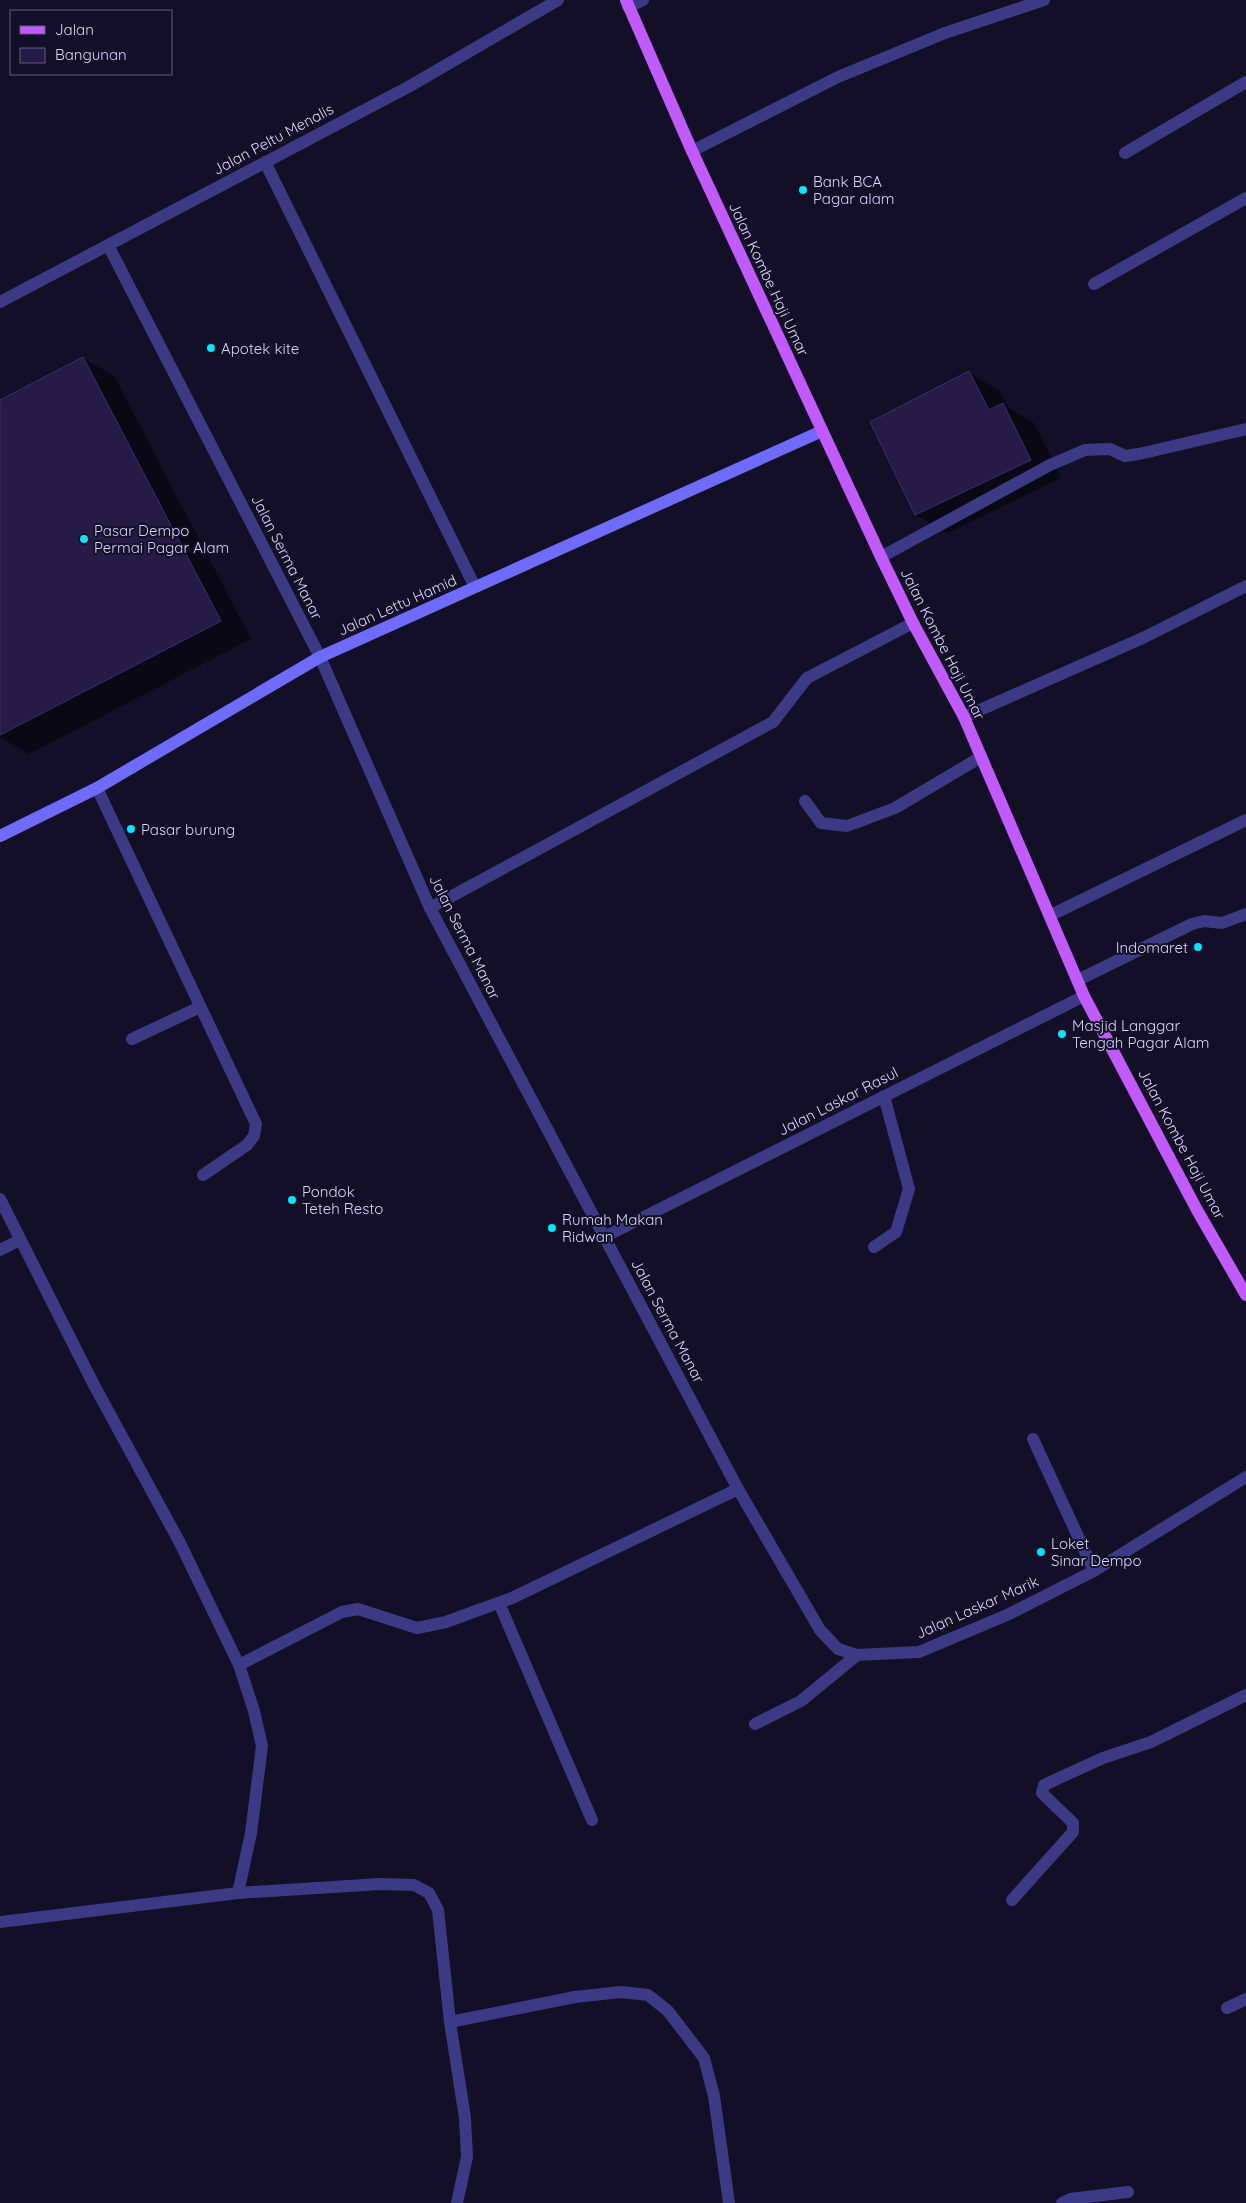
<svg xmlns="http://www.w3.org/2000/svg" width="1246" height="2203" font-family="Quicksand,sans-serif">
<rect width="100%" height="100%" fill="#130f26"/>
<g fill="#0007">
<polygon points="83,358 114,376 251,639 29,754 0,737 0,401"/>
<polygon points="969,373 1000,391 1009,408 1034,423 1061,478 947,533 916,515 872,423"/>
</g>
<g fill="#241b47" stroke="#3b2d73">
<polygon points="83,357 221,621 0,735 0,400"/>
<polygon points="969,371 989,410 1003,403 1031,460 915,515 870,422"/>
</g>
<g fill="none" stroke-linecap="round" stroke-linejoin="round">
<g stroke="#3d3a85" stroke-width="12">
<polyline points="97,788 256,1124 254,1136 247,1145 203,1175"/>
<polyline points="430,908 773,722 807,678 913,623"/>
<polyline points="132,1039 200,1007"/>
<polyline points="1033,1439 1094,1571"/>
</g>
<g stroke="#3d3a85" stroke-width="12">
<polyline points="628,7 643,0"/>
<polyline points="692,151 838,77 945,33 1044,0"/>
<polyline points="1125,153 1246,82"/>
<polyline points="265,162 475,587"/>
<polyline points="108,245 320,657 430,908 738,1489 820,1630 838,1649 857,1655 919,1652 1007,1615 1094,1571 1246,1477"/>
<polyline points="1094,284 1246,198"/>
<polyline points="0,302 410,86 558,0"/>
<polyline points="881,557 1050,465 1085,450 1110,449 1125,456 1139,454 1246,429"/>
<polyline points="964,717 1145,637 1246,586"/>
<polyline points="805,801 821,823 847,826 895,808 981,757"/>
<polyline points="1051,915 1246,820"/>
<polyline points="1078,980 1192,924 1204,921 1222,923 1246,914"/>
<polyline points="0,1199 94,1385 180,1543 239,1665 254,1711 262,1746 251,1833 238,1893"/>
<polyline points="606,1236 1084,996"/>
<polyline points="874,1247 896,1232 909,1189 884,1096"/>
<polyline points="0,1250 20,1240"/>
<polyline points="499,1603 592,1820"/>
<polyline points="239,1665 342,1612 358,1609 417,1628 446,1622 512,1598 738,1489"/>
<polyline points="755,1724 801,1701 857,1655"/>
<polyline points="1012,1900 1073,1832 1073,1823 1042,1793 1044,1785 1103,1758 1151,1742 1246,1695"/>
<polyline points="0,1922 238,1893 380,1884 414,1885 429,1893 438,1910 450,2022 465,2118 467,2157 457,2203"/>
<polyline points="1227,2008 1246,1999"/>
<polyline points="450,2022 575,1997 621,1992 648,1995 668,2011 704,2058 714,2096 729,2203"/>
<polyline points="1062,2203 1070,2199 1128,2192"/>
</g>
<polyline stroke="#6f6bff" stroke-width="12" points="0,836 97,788 320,657 822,431"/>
<polyline stroke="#c25bff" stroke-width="12" points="626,0 692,151 881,557 913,623 964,717 1084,996 1197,1210 1246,1295"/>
</g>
<g fill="#00e5ff" stroke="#130f26" stroke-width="2">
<circle cx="803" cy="190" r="5"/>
<circle cx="211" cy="348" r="5"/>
<circle cx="84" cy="539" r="5"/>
<circle cx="131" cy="829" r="5"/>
<circle cx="1198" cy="947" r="5"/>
<circle cx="1062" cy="1034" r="5"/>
<circle cx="292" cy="1200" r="5"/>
<circle cx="552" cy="1228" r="5"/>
<circle cx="1041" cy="1552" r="5"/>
</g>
<g text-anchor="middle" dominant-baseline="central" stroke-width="4" stroke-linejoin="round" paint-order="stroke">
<g font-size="15" fill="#d9d4ff" stroke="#130f26">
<text transform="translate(273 139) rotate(-28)">Jalan Peltu Menalis</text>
<text transform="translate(769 279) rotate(65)">Jalan Kombe Haji Umar</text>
<text transform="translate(287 557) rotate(63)">Jalan Serma Manar</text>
<text transform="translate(397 605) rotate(-24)">Jalan Lettu Hamid</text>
<text transform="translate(943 644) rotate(63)">Jalan Kombe Haji Umar</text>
<text transform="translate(465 937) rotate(63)">Jalan Serma Manar</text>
<text transform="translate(838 1101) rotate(-27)">Jalan Laskar Rasul</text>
<text transform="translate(1182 1144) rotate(62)">Jalan Kombe Haji Umar</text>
<text transform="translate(668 1321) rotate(62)">Jalan Serma Manar</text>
<text transform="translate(977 1607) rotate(-24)">Jalan Laskar Marik</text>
</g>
<g font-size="15" fill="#d9d4ff" stroke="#130f26" text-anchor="start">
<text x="813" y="181">Bank BCA<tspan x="813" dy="17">Pagar alam</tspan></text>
<text x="221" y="348">Apotek kite</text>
<text x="94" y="530">Pasar Dempo<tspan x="94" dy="17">Permai Pagar Alam</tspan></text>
<text x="141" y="829">Pasar burung</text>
<text x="1188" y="947" text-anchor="end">Indomaret</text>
<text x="1072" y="1025">Masjid Langgar<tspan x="1072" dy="17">Tengah Pagar Alam</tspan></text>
<text x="302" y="1191">Pondok<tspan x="302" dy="17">Teteh Resto</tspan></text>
<text x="562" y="1219">Rumah Makan<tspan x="562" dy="17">Ridwan</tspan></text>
<text x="1051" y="1543">Loket<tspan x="1051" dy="17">Sinar Dempo</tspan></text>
</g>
</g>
<rect x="10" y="10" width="162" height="65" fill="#130f26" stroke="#625e7d"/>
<rect x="20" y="26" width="25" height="8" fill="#c25bff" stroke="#625e7d"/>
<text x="55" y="35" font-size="15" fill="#d9d4ff">Jalan</text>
<rect x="20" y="48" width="25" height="15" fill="#241b47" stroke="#625e7d"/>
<text x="55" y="60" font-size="15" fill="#d9d4ff">Bangunan</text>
</svg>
